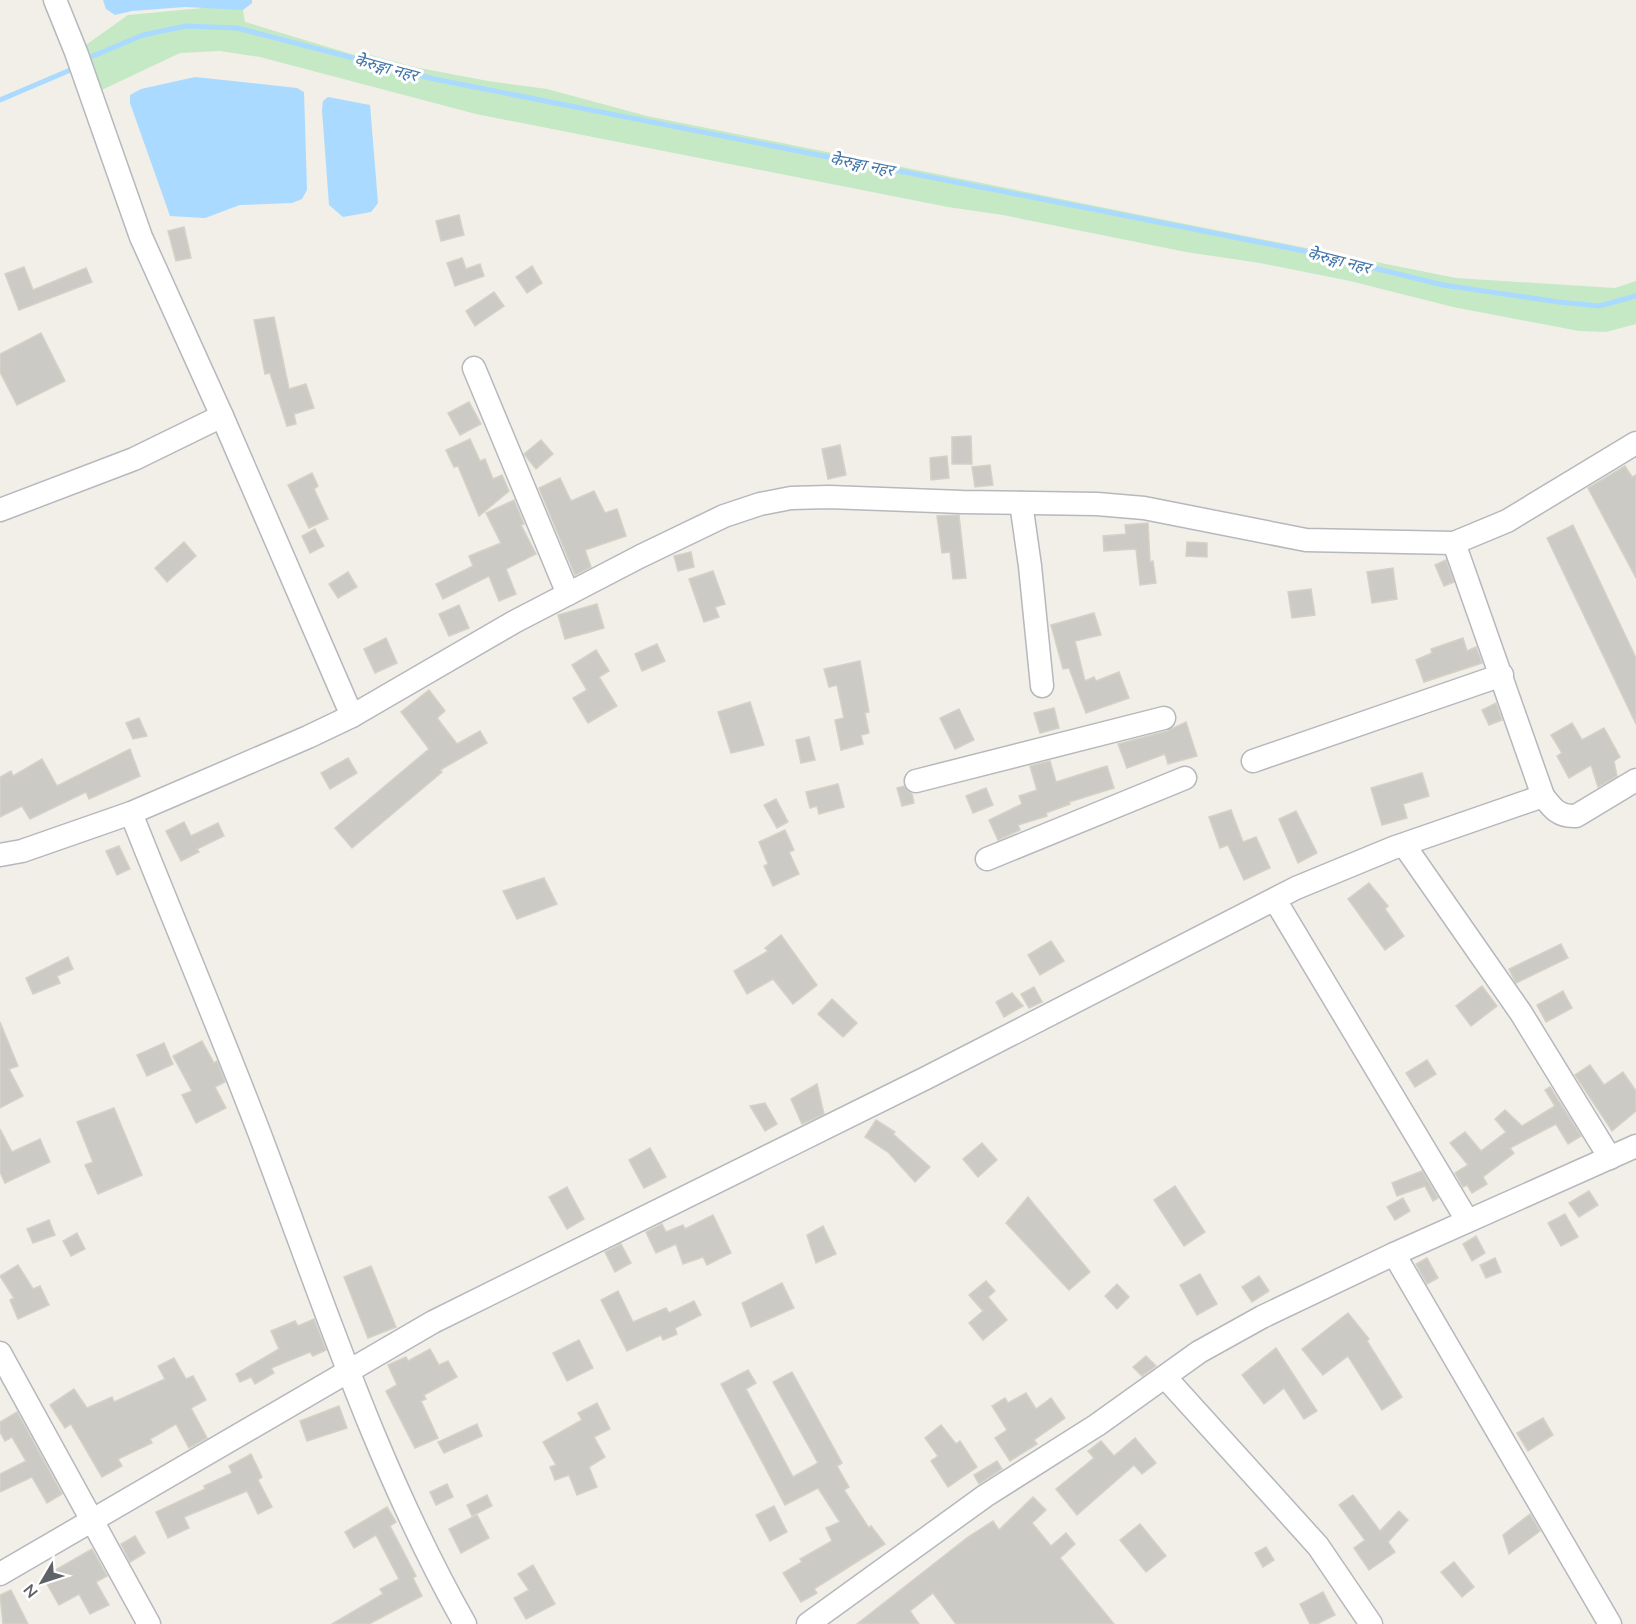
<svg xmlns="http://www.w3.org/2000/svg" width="1636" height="1624" font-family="Mulish,'Noto Sans Devanagari',sans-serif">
<rect width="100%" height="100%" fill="#f1efe8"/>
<polygon fill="#c5e8c5" points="224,6 243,10 245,22 361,57 371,55 414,67 488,81 547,89 647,116 1456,278 1615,288 1636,281 1636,324 1606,332 1579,331 1453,307 1350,281 1260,263 1186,252 1003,215 948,207 476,114 260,57 220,51 180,53 91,95 76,52 128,15"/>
<g fill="#aadaff">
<polygon points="103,0 252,0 252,3 243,10 185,7 132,11 115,15 106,9"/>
<polygon points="195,77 297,88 304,92 307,190 302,199 292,203 240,205 205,218 170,216 130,103 130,95 141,89"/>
<polygon points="328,97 370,105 378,203 371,212 343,217 329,205 322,110 323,101"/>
</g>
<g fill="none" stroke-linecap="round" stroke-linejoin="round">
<g stroke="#aadaff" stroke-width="5">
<polyline points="93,56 143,35 186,26 237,28 434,79 1304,251 1443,285 1559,302 1599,306 1636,296"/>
<polyline points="0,100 75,68"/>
</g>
</g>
<g fill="#cccac5" stroke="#d6d1c6" stroke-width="1.5">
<polygon points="459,215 464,235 441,241 436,221"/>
<polygon points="184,227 191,258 176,261 168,231"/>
<polygon points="462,258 466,269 480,264 484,276 455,286 447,263"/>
<polygon points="532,266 542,283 527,293 516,277"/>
<polygon points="24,267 33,290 86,268 92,282 19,310 5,274"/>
<polygon points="494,292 504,306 475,326 466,311"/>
<polygon points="274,317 289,389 306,384 314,408 294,414 296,424 287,426 270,373 265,374 254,320"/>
<polygon points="41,333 65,381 17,405 0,372 0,354"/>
<polygon points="469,402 481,424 460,435 448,413"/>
<polygon points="971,436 972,464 952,464 952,437"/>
<polygon points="470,439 480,461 485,459 493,479 502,475 509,491 479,516 458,466 454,467 446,450"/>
<polygon points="541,440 553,454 536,469 524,454"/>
<polygon points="840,445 846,475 828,479 822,449"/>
<polygon points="947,456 949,478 931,480 930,458"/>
<polygon points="990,465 993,485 975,487 972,467"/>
<polygon points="1625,466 1632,477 1636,475 1636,578 1588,488"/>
<polygon points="312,473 318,486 314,489 328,519 309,528 288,485"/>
<polygon points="560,478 571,501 594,491 605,513 617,509 626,536 585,550 591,567 575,575 539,488"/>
<polygon points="514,500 524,524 521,525 536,554 506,569 516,594 499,601 489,576 443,599 436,584 473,566 469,556 501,543 486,513"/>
<polygon points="959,515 966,578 953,579 950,552 942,553 937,516"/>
<polygon points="1148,523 1150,562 1153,561 1156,583 1140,585 1136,549 1104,551 1103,536 1126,534 1125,525"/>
<polygon points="1573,525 1636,658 1636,724 1547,538"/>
<polygon points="315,529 324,546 310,553 302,536"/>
<polygon points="184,542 196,556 167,582 155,568"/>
<polygon points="1187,542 1207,543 1207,557 1186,556"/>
<polygon points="691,552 694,567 678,571 674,556"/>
<polygon points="1446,560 1454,582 1444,586 1435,565"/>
<polygon points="1393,568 1397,599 1372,603 1367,572"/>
<polygon points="713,571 725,604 715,607 719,617 704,622 689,579"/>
<polygon points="348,572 357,587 338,598 329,584"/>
<polygon points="1311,589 1315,615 1292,618 1288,592"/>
<polygon points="597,604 604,628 565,639 558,615"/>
<polygon points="459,605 469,628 449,636 439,614"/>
<polygon points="1094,613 1101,635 1075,641 1085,681 1094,677 1096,681 1119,672 1129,698 1086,713 1069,668 1063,669 1051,625"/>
<polygon points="386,638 397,663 375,673 364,649"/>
<polygon points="1463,638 1467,651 1476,647 1482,663 1424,682 1416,660 1432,653 1431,649"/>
<polygon points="657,644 665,661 642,671 635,654"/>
<polygon points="596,650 609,671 599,677 617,706 588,723 573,698 587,690 572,665"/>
<polygon points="860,661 869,712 865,713 869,733 861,735 863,744 841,750 835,720 844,718 837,685 829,687 824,669"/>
<polygon points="429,690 445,711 437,718 457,744 480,731 487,743 440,770 442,772 352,848 335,828 429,749 401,712"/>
<polygon points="750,702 764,745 731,753 718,712"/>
<polygon points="1496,703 1502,720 1489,725 1482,710"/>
<polygon points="1054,708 1059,728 1040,733 1034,713"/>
<polygon points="959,709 974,740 955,749 940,718"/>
<polygon points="139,718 147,736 133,739 126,723"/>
<polygon points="1186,722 1197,756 1168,764 1165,754 1127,768 1118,744 1167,731"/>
<polygon points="1572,723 1582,740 1604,728 1620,757 1614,761 1617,776 1598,787 1591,765 1569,778 1557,756 1562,753 1551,735"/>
<polygon points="809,737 815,760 801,763 796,740"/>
<polygon points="130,749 140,776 89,799 86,792 30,819 22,806 0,817 0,777 11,771 13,776 42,759 57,786"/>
<polygon points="348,758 357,773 330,789 321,773"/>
<polygon points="1050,761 1056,782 1107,766 1114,788 1069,802 1070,804 1046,813 1047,816 1018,825 1020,830 998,840 989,820 1022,804 1019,796 1037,790 1030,766"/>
<polygon points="1422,773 1429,796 1403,804 1407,818 1382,825 1371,788"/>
<polygon points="838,784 844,807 819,814 817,806 810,808 806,792"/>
<polygon points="904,786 912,794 914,803 902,806 897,788"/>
<polygon points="986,788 993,805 973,813 966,796"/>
<polygon points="776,799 788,822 777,828 764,805"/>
<polygon points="1231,810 1243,842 1256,837 1270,868 1244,880 1228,845 1220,848 1209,817"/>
<polygon points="1296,811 1317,853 1298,863 1279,819"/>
<polygon points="184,822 191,836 218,823 224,836 197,849 199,852 181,861 166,831"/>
<polygon points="785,830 794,850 789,852 799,874 773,886 764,866 768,864 759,842"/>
<polygon points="119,846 130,869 117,875 106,851"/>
<polygon points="544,878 557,904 517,919 503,891"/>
<polygon points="1369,883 1388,906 1385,909 1404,936 1385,950 1348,899"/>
<polygon points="781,935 817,985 793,1004 773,979 747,994 734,971 768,951 765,948"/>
<polygon points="1051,941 1064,961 1040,975 1028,955"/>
<polygon points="1561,944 1568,958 1516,983 1509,969"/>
<polygon points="68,957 73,969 57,976 60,983 33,994 26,978"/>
<polygon points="1482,986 1497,1006 1471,1026 1456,1006"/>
<polygon points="1034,987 1042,1002 1029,1008 1021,994"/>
<polygon points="1563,991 1572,1008 1546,1022 1537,1005"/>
<polygon points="1012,993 1023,1006 1004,1017 996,1002"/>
<polygon points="832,999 857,1023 843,1037 818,1014"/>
<polygon points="0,1022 18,1066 9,1069 23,1096 0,1108"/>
<polygon points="202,1041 214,1063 217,1061 225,1082 215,1087 226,1108 196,1123 182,1095 192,1091 173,1056"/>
<polygon points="164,1043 173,1064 147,1076 137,1055"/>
<polygon points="1427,1060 1436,1074 1415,1087 1406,1073"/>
<polygon points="1590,1065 1604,1085 1623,1072 1636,1091 1636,1111 1612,1131 1575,1075"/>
<polygon points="817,1084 824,1114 802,1124 791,1099"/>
<polygon points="1550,1087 1581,1136 1568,1144 1556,1124 1510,1148 1514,1153 1483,1177 1487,1184 1472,1193 1467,1185 1463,1187 1455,1173 1468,1165 1450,1143 1465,1132 1481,1151 1506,1132 1495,1119 1505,1110 1522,1126 1555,1106 1545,1090"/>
<polygon points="765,1103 777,1124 765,1131 750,1106"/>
<polygon points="114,1108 142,1175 98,1194 85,1165 93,1162 77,1122"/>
<polygon points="876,1120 895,1132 893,1134 930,1167 915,1182 888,1152 865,1137"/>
<polygon points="0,1129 12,1152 40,1139 50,1162 5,1183 0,1172"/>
<polygon points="982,1143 997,1160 978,1177 963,1159"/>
<polygon points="650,1148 666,1177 644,1188 629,1160"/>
<polygon points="1422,1171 1438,1198 1433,1201 1425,1186 1397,1196 1392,1183"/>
<polygon points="1175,1186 1205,1232 1184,1246 1154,1200"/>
<polygon points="567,1187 584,1219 567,1229 549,1197"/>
<polygon points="1589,1191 1598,1205 1579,1217 1569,1203"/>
<polygon points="1028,1197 1090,1272 1069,1290 1006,1223"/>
<polygon points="1403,1198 1410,1211 1395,1220 1387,1207"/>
<polygon points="1565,1214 1578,1237 1561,1246 1548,1223"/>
<polygon points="713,1215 731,1253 707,1265 703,1257 683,1264 676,1244 656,1253 646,1232 662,1224 666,1232 683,1225 685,1229"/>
<polygon points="49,1220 55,1235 33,1243 27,1229"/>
<polygon points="823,1226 836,1254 816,1263 807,1235"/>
<polygon points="77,1233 85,1249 71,1256 63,1241"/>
<polygon points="1476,1236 1485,1253 1472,1261 1463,1244"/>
<polygon points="621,1244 631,1263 615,1272 605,1252"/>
<polygon points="1427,1258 1438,1278 1427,1284 1416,1264"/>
<polygon points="1495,1258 1501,1272 1486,1278 1480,1265"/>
<polygon points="18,1265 33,1289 40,1286 49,1305 18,1319 10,1300 14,1298 0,1276"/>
<polygon points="371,1266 396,1327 368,1338 344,1277"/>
<polygon points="1200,1274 1217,1304 1197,1315 1180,1285"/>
<polygon points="1259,1276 1269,1291 1252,1302 1242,1287"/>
<polygon points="986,1281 995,1291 988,1297 1007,1320 983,1340 969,1323 983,1311 969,1295"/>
<polygon points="782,1283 794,1308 751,1327 742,1303"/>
<polygon points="1117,1284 1129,1297 1117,1309 1105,1296"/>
<polygon points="618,1291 633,1322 666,1308 669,1313 694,1301 701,1315 675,1328 677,1334 663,1340 661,1335 627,1351 601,1300"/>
<polygon points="1348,1313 1369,1339 1367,1341 1402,1397 1382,1410 1348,1356 1323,1375 1302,1349"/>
<polygon points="314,1319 326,1350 313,1356 310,1352 271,1368 274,1373 255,1384 251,1377 240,1382 236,1374 279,1349 271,1331 295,1321 298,1326"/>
<polygon points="579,1340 593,1368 567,1381 553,1353"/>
<polygon points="1276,1348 1317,1411 1304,1419 1284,1388 1264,1404 1242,1375"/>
<polygon points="430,1349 439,1365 448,1361 457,1377 424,1395 426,1399 421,1401 438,1438 415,1448 386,1391 397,1385 388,1365 406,1357 408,1361"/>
<polygon points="1146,1356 1156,1366 1142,1376 1133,1367"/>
<polygon points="174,1358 186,1379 193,1376 206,1400 191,1408 207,1438 189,1448 176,1424 150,1439 152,1443 118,1459 122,1466 102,1477 71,1424 65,1428 50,1405 74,1389 87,1408 112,1397 114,1402 165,1379 158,1366"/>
<polygon points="748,1370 756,1383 746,1389 793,1477 818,1463 773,1382 792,1372 842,1463 837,1466 849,1487 844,1490 869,1528 871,1526 885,1544 814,1589 817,1593 801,1602 783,1573 802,1562 800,1559 832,1541 826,1528 840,1522 818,1488 785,1505 721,1384"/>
<polygon points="1026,1393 1036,1409 1051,1398 1065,1418 1034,1440 1037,1444 1010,1461 995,1438 1007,1430 992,1406 1005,1398 1008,1403"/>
<polygon points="597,1403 610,1429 594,1437 605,1457 589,1467 597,1487 577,1495 569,1475 555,1480 550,1467 556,1465 543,1442 582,1420 578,1413"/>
<polygon points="339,1406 347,1428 307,1441 300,1421"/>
<polygon points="17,1412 62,1494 47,1503 32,1477 0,1492 0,1474 26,1461 12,1437 5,1441 0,1432 0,1422"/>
<polygon points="1543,1418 1553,1435 1528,1451 1517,1433"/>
<polygon points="477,1424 482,1436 444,1453 438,1442"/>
<polygon points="941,1425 956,1444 960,1441 977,1467 948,1487 931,1461 938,1456 925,1438"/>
<polygon points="1135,1438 1156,1463 1142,1474 1134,1465 1077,1515 1056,1489 1094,1458 1088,1451 1101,1441 1114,1456"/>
<polygon points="251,1454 262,1477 258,1480 272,1507 258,1514 247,1491 184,1517 189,1528 168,1538 156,1512 205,1489 204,1486 232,1473 229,1466"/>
<polygon points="997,1461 1002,1469 979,1484 974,1475"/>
<polygon points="447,1484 453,1497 436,1505 430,1492"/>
<polygon points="487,1495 492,1506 472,1516 467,1505"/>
<polygon points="1353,1495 1380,1531 1399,1511 1408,1520 1388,1542 1395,1552 1369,1570 1354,1548 1365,1540 1339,1505"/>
<polygon points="1033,1497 1046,1510 1032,1523 1051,1546 1066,1533 1075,1544 1060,1558 1114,1624 956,1624 933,1593 910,1611 919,1624 857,1624 968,1537 993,1521 999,1530"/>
<polygon points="774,1506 787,1532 770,1541 756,1515"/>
<polygon points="387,1507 396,1522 390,1526 416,1576 413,1578 422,1596 369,1624 332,1624 383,1594 380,1589 399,1579 376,1535 354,1548 345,1532"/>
<polygon points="1530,1514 1540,1531 1509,1554 1503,1535"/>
<polygon points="477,1515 489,1538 461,1553 449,1529"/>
<polygon points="1140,1524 1166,1556 1146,1572 1120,1540"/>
<polygon points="135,1536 145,1553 130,1562 121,1544"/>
<polygon points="1266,1547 1274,1560 1263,1567 1255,1553"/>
<polygon points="92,1549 107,1576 96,1582 109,1605 90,1614 79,1594 59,1605 43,1577"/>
<polygon points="1454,1562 1474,1587 1462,1597 1441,1572"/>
<polygon points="533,1565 555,1604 526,1619 514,1598 529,1590 518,1574"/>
<polygon points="11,1590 28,1624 3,1624 0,1595"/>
<polygon points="1323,1592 1335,1615 1317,1624 1310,1624 1300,1604"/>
</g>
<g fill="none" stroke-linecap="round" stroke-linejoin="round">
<g stroke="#b5b8bc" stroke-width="25">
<g id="minor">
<polyline points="55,0 76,52 141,237 222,416 352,716"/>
<polyline points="474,368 568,594"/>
<polyline points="1021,503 1030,566 1042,686"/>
<polyline points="0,510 134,459 222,416"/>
<path d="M1454,543L1543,796C1553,809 1559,817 1576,816L1636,780"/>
<polyline points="1253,761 1502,675"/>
<polyline points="916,781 1164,718"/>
<path d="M131,813C173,919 218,1025 259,1132C322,1298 377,1469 465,1624"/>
<polyline points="1404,845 1521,1013 1610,1158"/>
<polyline points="0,855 22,851 131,813 308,737 352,716 514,622 641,556 724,516 760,504 791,498 829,497 962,502 1097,504 1144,508 1306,540 1454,543 1507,521 1636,443"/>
<polyline points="987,859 1185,778"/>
<polyline points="1275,900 1467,1220"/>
<polyline points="1394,1254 1610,1624"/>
<polyline points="0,1353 149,1624"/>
<polyline points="1165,1377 1318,1546 1371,1624"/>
<polyline points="0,1574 433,1322 926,1078 1296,888 1393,848 1543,796"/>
<polyline points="808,1624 985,1496 1097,1425 1199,1352 1262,1317 1394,1254 1636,1146"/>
</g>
</g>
<use href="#minor" stroke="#fff" stroke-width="22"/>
</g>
<g text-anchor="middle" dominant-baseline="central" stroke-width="6" stroke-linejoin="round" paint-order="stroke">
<g font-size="16" font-style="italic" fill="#4174aa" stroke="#fff">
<text transform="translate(386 67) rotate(15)">केेरुङ्गा नहर</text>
<text transform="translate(862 164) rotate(11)">केेरुङ्गा नहर</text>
<text transform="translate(1339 260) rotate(14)">केेरुङ्गा नहर</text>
</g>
</g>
<g transform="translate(42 1582) rotate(231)" stroke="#ffffff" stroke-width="4.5" paint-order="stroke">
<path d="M0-4.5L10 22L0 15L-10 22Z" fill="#5f6368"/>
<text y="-9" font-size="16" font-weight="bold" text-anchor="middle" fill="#5f6368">N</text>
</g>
</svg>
